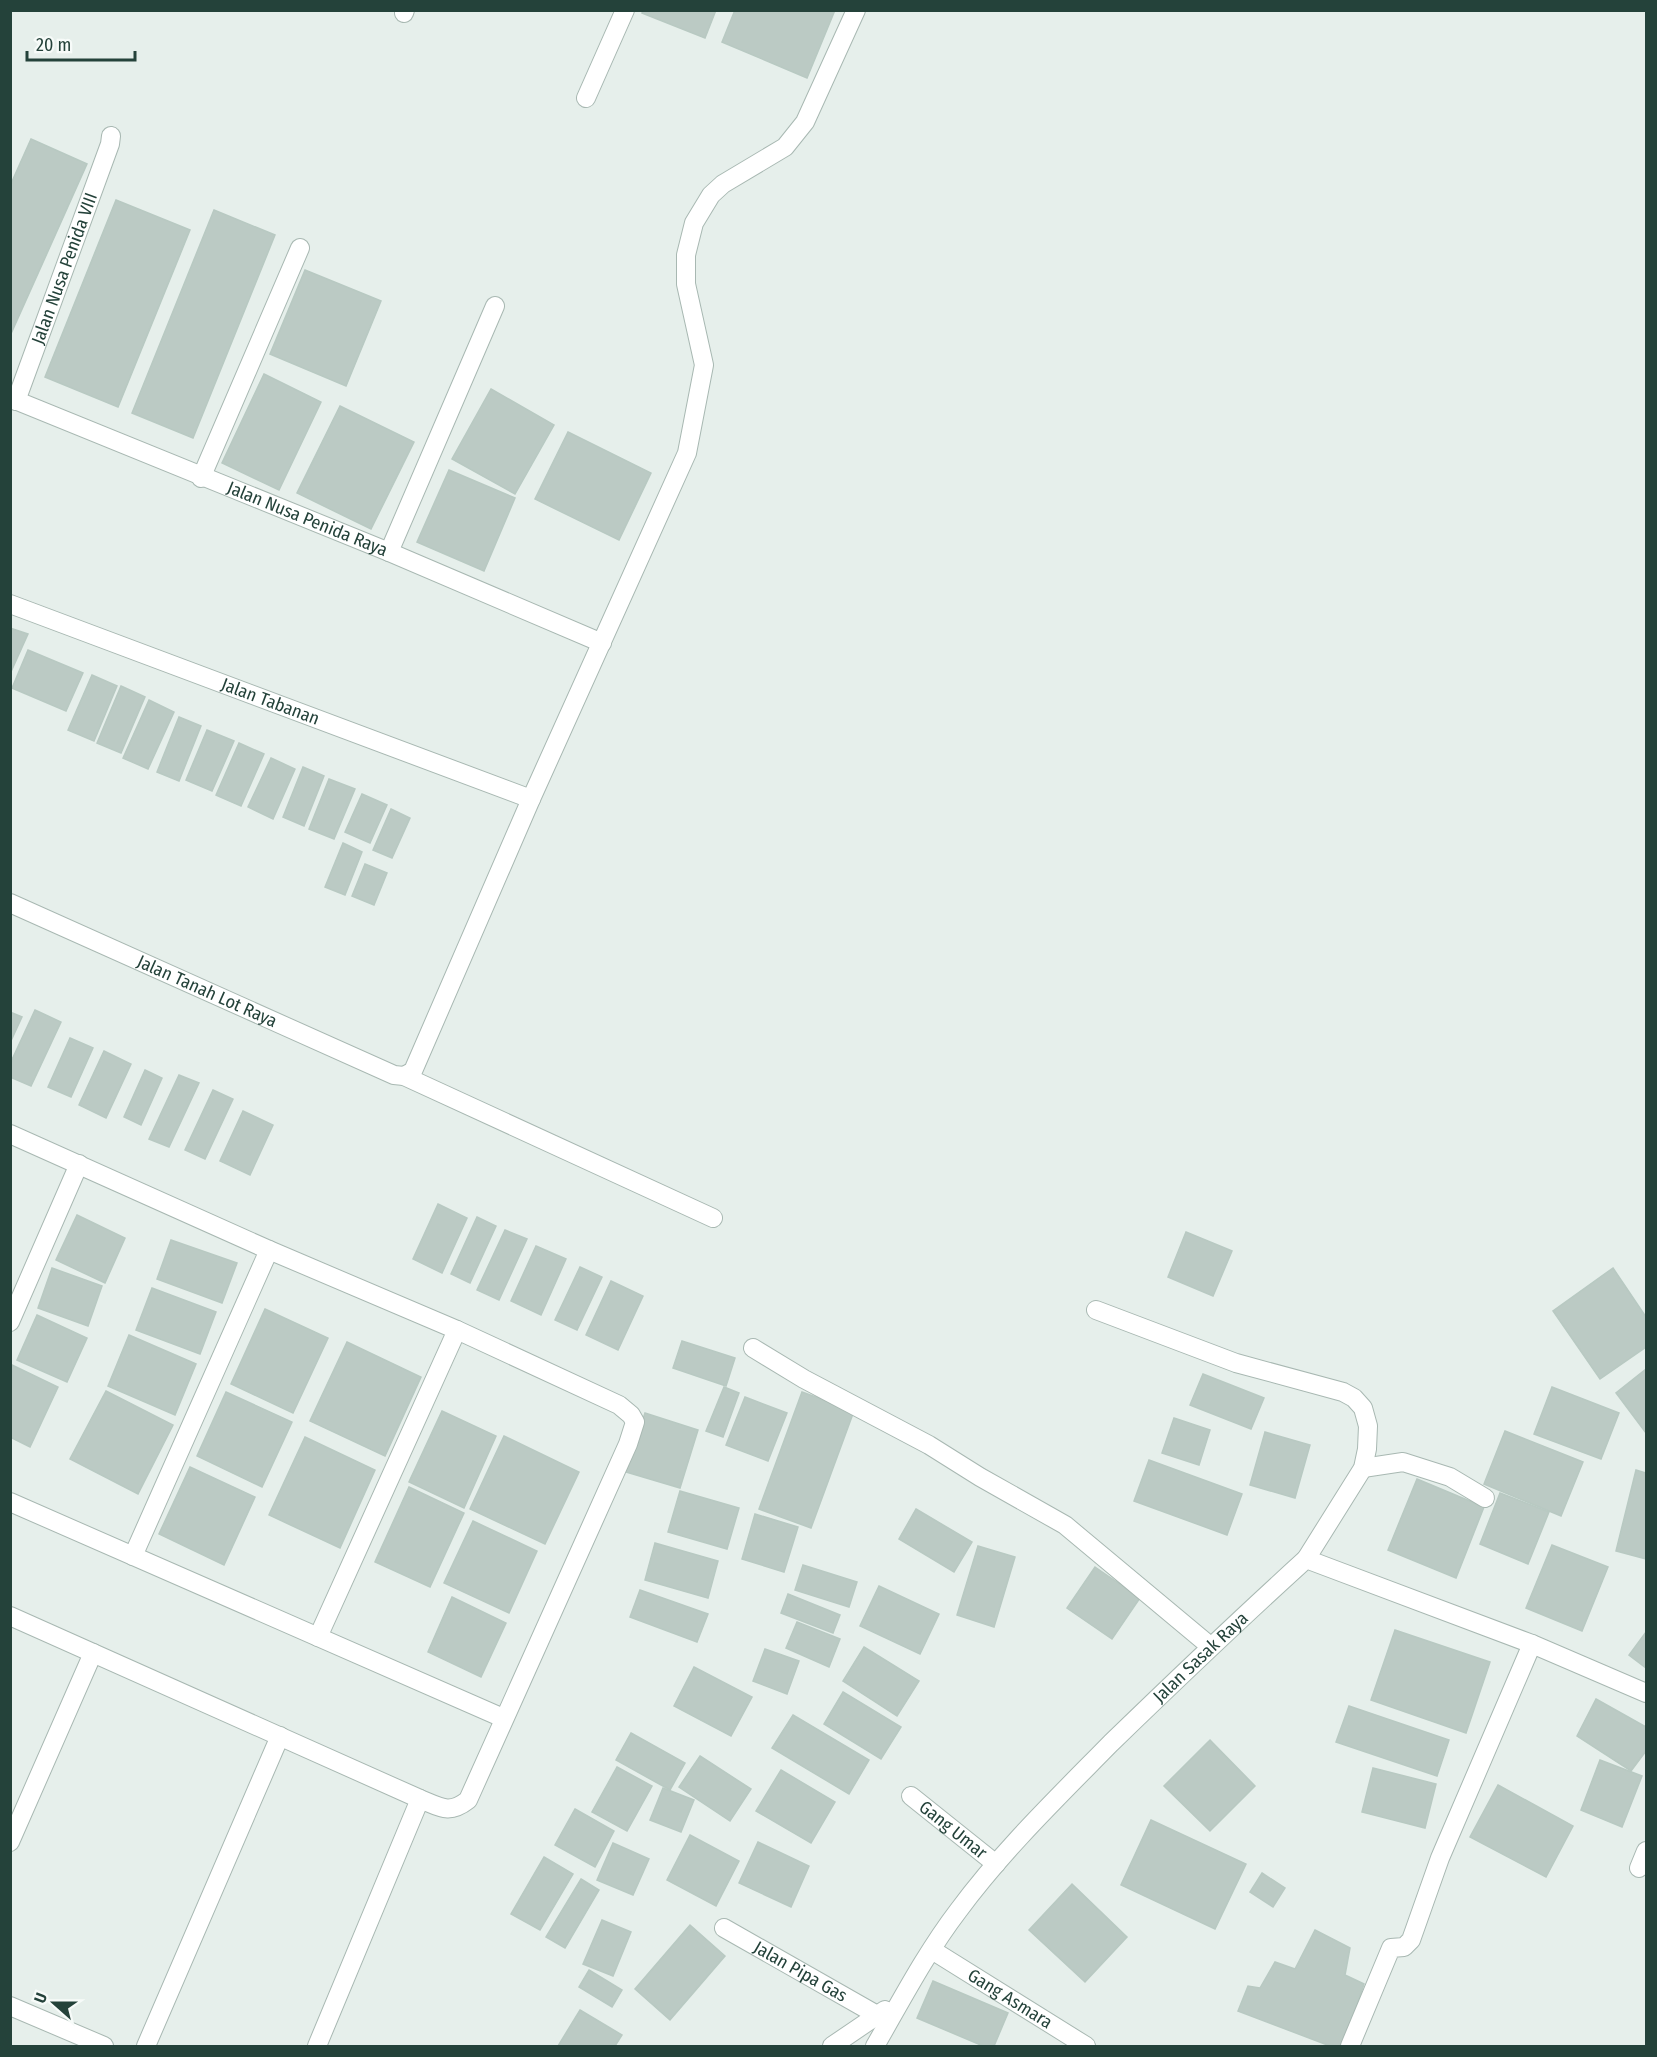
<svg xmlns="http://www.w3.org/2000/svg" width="1657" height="2057" font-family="'Fira Sans Condensed',sans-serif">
<rect width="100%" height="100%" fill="#e6efeb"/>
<g fill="#bbcac4" stroke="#b8c9c2" stroke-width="1.5">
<polygon points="643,10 716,10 705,38 642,13"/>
<polygon points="735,10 835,10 807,78 722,42"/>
<polygon points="31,139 87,164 10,336 10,186"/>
<polygon points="116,200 190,230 118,407 45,377"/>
<polygon points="214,210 275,235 193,438 132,413"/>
<polygon points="305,270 381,301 346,386 270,354"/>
<polygon points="264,374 321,402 279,490 222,463"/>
<polygon points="491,389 554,425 515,494 452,459"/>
<polygon points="340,406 414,442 371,529 297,493"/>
<polygon points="568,432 651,473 619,540 535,499"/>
<polygon points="449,470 515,498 484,571 417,542"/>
<polygon points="10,628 28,634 10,674"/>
<polygon points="28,650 83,673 66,711 12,688"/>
<polygon points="92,675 117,686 94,741 68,730"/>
<polygon points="121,686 145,697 121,753 97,743"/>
<polygon points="149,700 174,712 148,769 123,758"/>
<polygon points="179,717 201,726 179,781 157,772"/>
<polygon points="207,730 234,741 212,791 186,780"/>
<polygon points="239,743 264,754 241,806 216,795"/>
<polygon points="271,758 295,769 273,819 248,807"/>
<polygon points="303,767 324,776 304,826 283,817"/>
<polygon points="329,779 355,789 334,839 309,829"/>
<polygon points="362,794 387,805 370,843 345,832"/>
<polygon points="391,809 410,818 392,858 373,850"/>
<polygon points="343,843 362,852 345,895 325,887"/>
<polygon points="365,864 387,873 374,905 352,896"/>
<polygon points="35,1010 61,1022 31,1086 10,1077 10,1064"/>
<polygon points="10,1012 22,1017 10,1043"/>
<polygon points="70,1038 93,1048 71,1097 48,1087"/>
<polygon points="104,1051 131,1064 106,1118 79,1105"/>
<polygon points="145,1070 162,1078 141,1125 124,1117"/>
<polygon points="179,1075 199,1083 169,1147 149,1139"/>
<polygon points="213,1090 233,1099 205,1159 185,1150"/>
<polygon points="243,1111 273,1125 250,1175 220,1161"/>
<polygon points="438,1204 467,1218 442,1273 413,1259"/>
<polygon points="77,1215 125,1238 105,1283 56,1260"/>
<polygon points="477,1217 496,1226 470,1283 451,1274"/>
<polygon points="505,1230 527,1239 499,1300 477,1290"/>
<polygon points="1186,1232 1232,1251 1213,1296 1168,1277"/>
<polygon points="171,1240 237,1263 222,1303 157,1279"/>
<polygon points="536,1246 566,1259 541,1315 511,1301"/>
<polygon points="580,1267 602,1277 577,1330 555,1320"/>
<polygon points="52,1268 102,1286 88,1326 38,1308"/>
<polygon points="1613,1268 1646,1317 1646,1347 1600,1379 1553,1311"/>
<polygon points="611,1281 643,1296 618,1350 586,1335"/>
<polygon points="152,1288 216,1312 200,1354 136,1330"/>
<polygon points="265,1309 328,1338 293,1413 231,1384"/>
<polygon points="37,1315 87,1338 67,1382 17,1360"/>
<polygon points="129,1335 196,1364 175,1415 108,1386"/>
<polygon points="682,1341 735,1358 726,1386 673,1368"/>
<polygon points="347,1342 421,1377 385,1456 310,1421"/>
<polygon points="12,1365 58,1387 30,1447 10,1437"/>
<polygon points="1646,1369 1646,1433 1616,1393"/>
<polygon points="1203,1374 1264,1398 1251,1429 1190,1405"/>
<polygon points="724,1387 739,1393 723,1437 706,1431"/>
<polygon points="1552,1387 1619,1413 1601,1459 1534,1434"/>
<polygon points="106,1391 173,1425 138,1494 70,1459"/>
<polygon points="226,1392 292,1422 262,1487 197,1456"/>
<polygon points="802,1392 854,1411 811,1528 759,1509"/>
<polygon points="745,1397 787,1413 768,1461 726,1445"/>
<polygon points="442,1411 496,1436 464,1508 409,1482"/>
<polygon points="645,1413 698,1430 680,1488 626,1472"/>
<polygon points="1174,1418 1210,1430 1199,1465 1162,1453"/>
<polygon points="1505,1431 1583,1462 1561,1516 1484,1484"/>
<polygon points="1265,1432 1310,1445 1295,1498 1250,1485"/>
<polygon points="504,1436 579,1472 545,1544 470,1509"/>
<polygon points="305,1437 375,1470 340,1548 269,1515"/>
<polygon points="1149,1460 1242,1494 1227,1535 1134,1501"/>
<polygon points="190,1467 255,1497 224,1565 159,1534"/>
<polygon points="1636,1470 1646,1473 1646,1559 1616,1551"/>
<polygon points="1417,1479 1484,1507 1456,1578 1388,1550"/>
<polygon points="409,1487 464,1513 430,1587 375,1562"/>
<polygon points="680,1491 739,1508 727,1549 668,1532"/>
<polygon points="1500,1493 1549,1512 1528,1564 1480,1544"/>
<polygon points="916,1509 972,1542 954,1572 899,1539"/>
<polygon points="755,1514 798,1527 784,1572 742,1559"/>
<polygon points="473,1521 537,1551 509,1613 444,1583"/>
<polygon points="655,1543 718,1561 708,1598 645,1580"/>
<polygon points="1552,1545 1608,1567 1582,1631 1526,1608"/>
<polygon points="978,1546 1015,1557 994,1627 957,1615"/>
<polygon points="803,1565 857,1582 849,1607 795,1590"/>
<polygon points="1095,1567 1140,1598 1112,1639 1067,1608"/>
<polygon points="879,1586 939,1614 920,1654 860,1626"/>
<polygon points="640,1590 708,1614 697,1642 630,1617"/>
<polygon points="788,1594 840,1615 833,1633 781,1613"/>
<polygon points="452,1597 506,1623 481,1677 428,1652"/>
<polygon points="797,1622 840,1639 829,1667 786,1648"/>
<polygon points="1395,1630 1490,1662 1466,1733 1371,1700"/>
<polygon points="1646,1632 1646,1668 1629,1655"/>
<polygon points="864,1647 919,1681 897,1716 843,1681"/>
<polygon points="765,1649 799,1661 787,1694 753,1681"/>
<polygon points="694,1667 752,1697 731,1736 674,1706"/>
<polygon points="843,1692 901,1727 881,1759 824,1724"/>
<polygon points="1596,1699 1646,1727 1646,1751 1631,1771 1577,1736"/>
<polygon points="1349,1706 1449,1740 1437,1776 1336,1742"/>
<polygon points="793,1715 869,1760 849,1794 772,1748"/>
<polygon points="631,1733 685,1763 670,1790 616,1760"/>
<polygon points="1210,1740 1255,1786 1210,1831 1164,1786"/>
<polygon points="700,1756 751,1789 730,1821 679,1787"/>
<polygon points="1600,1760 1642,1776 1622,1827 1581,1810"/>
<polygon points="617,1767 652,1786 627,1831 592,1812"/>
<polygon points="1373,1768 1436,1784 1425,1828 1362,1812"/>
<polygon points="781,1770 835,1802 811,1843 756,1811"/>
<polygon points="1498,1785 1573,1826 1546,1877 1470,1837"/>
<polygon points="663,1788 694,1800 681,1832 650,1820"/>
<polygon points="575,1809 614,1831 595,1867 555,1845"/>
<polygon points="1151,1820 1246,1864 1215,1929 1121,1885"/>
<polygon points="690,1835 739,1861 716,1906 667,1880"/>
<polygon points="758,1842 809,1866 791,1907 739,1883"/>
<polygon points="613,1843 649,1859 633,1895 597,1880"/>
<polygon points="544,1857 573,1874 540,1930 511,1914"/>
<polygon points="1262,1873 1285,1888 1273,1907 1250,1892"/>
<polygon points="581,1879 599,1890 565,1948 546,1937"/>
<polygon points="1072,1884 1127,1937 1085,1982 1029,1930"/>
<polygon points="602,1920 631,1932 613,1976 583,1964"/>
<polygon points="690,1925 725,1956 670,2020 635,1989"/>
<polygon points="1315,1930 1350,1948 1345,1975 1364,1984 1343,2046 1330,2046 1238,2011 1248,1986 1260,1988 1275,1962 1295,1969"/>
<polygon points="589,1970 622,1990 612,2007 579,1987"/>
<polygon points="933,1981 1008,2013 994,2046 983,2046 917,2018"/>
<polygon points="580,2010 622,2035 615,2046 558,2046"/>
</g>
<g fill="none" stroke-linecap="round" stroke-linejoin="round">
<g stroke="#a8b8b2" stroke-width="20">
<g id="minor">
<polyline points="404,13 405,10"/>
<polyline points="586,98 625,10"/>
<path id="s1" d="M10,398L389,552L602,643"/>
<path id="s2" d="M16,401L110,144L111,136"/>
<polyline points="201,478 300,248"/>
<polyline points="389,552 495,306"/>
<path id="s3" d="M10,604L531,799"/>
<path id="s4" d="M10,903L394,1075L404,1076L713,1218"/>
<polyline points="404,1076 413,1071 531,799 687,453 704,365 686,284 686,255 694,223 711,195 723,184 785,147 805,122 856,10"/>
<path d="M10,1134L269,1250L457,1330L619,1405L631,1415L635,1422L628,1444L468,1800C449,1815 440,1807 420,1799L10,1616"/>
<polyline points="1096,1310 1236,1363 1343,1392 1354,1398 1363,1408 1368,1426 1367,1449 1363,1468 1306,1559"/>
<polyline points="10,1322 79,1164"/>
<polyline points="753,1348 804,1379 929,1445 980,1477 1065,1525 1210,1646"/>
<polyline points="1363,1468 1403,1462 1450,1477 1485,1498"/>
<polyline points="10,1502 503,1718"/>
<polyline points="133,1556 269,1250"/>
<polyline points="318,1637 457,1330"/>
<path id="s5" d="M911,1796L996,1864"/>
<polyline points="10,1842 93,1653"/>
<polyline points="1639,1868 1646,1851"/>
<path id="s6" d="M724,1928L877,2015"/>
<path id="s7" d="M932,1950L1086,2046"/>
<polyline points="10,2006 104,2046"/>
<polyline points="146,2046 280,1736"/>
<polyline points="317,2046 420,1799"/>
<polyline points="832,2046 885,2010"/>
<path id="s8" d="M875,2046C901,2001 926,1953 958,1911C1003,1850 1058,1797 1111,1743C1175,1681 1240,1619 1306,1559L1532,1644L1646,1693"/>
<polyline points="1350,2046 1391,1948 1404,1947 1411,1940 1440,1858 1532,1644"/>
</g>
</g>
<use href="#minor" stroke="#fff" stroke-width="18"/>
</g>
<g text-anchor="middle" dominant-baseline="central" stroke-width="6" stroke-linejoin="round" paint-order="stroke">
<g font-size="18" fill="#24423a" stroke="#f7fbf9">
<text stroke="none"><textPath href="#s2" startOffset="141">Jalan Nusa Penida VIII</textPath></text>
<text stroke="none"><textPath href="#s1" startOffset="321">Jalan Nusa Penida Raya</textPath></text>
<text stroke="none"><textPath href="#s3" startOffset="278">Jalan Tabanan</textPath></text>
<text stroke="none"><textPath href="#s4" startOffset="216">Jalan Tanah Lot Raya</textPath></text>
<text stroke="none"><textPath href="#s8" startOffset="510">Jalan Sasak Raya</textPath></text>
<text stroke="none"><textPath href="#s5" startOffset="54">Gang Umar</textPath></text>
<text stroke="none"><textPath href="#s6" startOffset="88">Jalan Pipa Gas</textPath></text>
<text stroke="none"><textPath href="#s7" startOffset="92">Gang Asmara</textPath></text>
</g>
</g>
<rect width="1657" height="2057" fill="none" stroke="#24423a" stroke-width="24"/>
<g transform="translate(54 2003) rotate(291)" stroke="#f7fbf9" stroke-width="4.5" paint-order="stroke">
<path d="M0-4.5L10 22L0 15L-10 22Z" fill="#24423a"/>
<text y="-9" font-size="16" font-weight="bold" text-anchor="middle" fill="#24423a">U</text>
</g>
<path d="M27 51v9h108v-9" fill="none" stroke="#24423a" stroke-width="3"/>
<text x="36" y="51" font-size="18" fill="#24423a" stroke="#f7fbf9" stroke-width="4.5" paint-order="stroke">20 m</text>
</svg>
